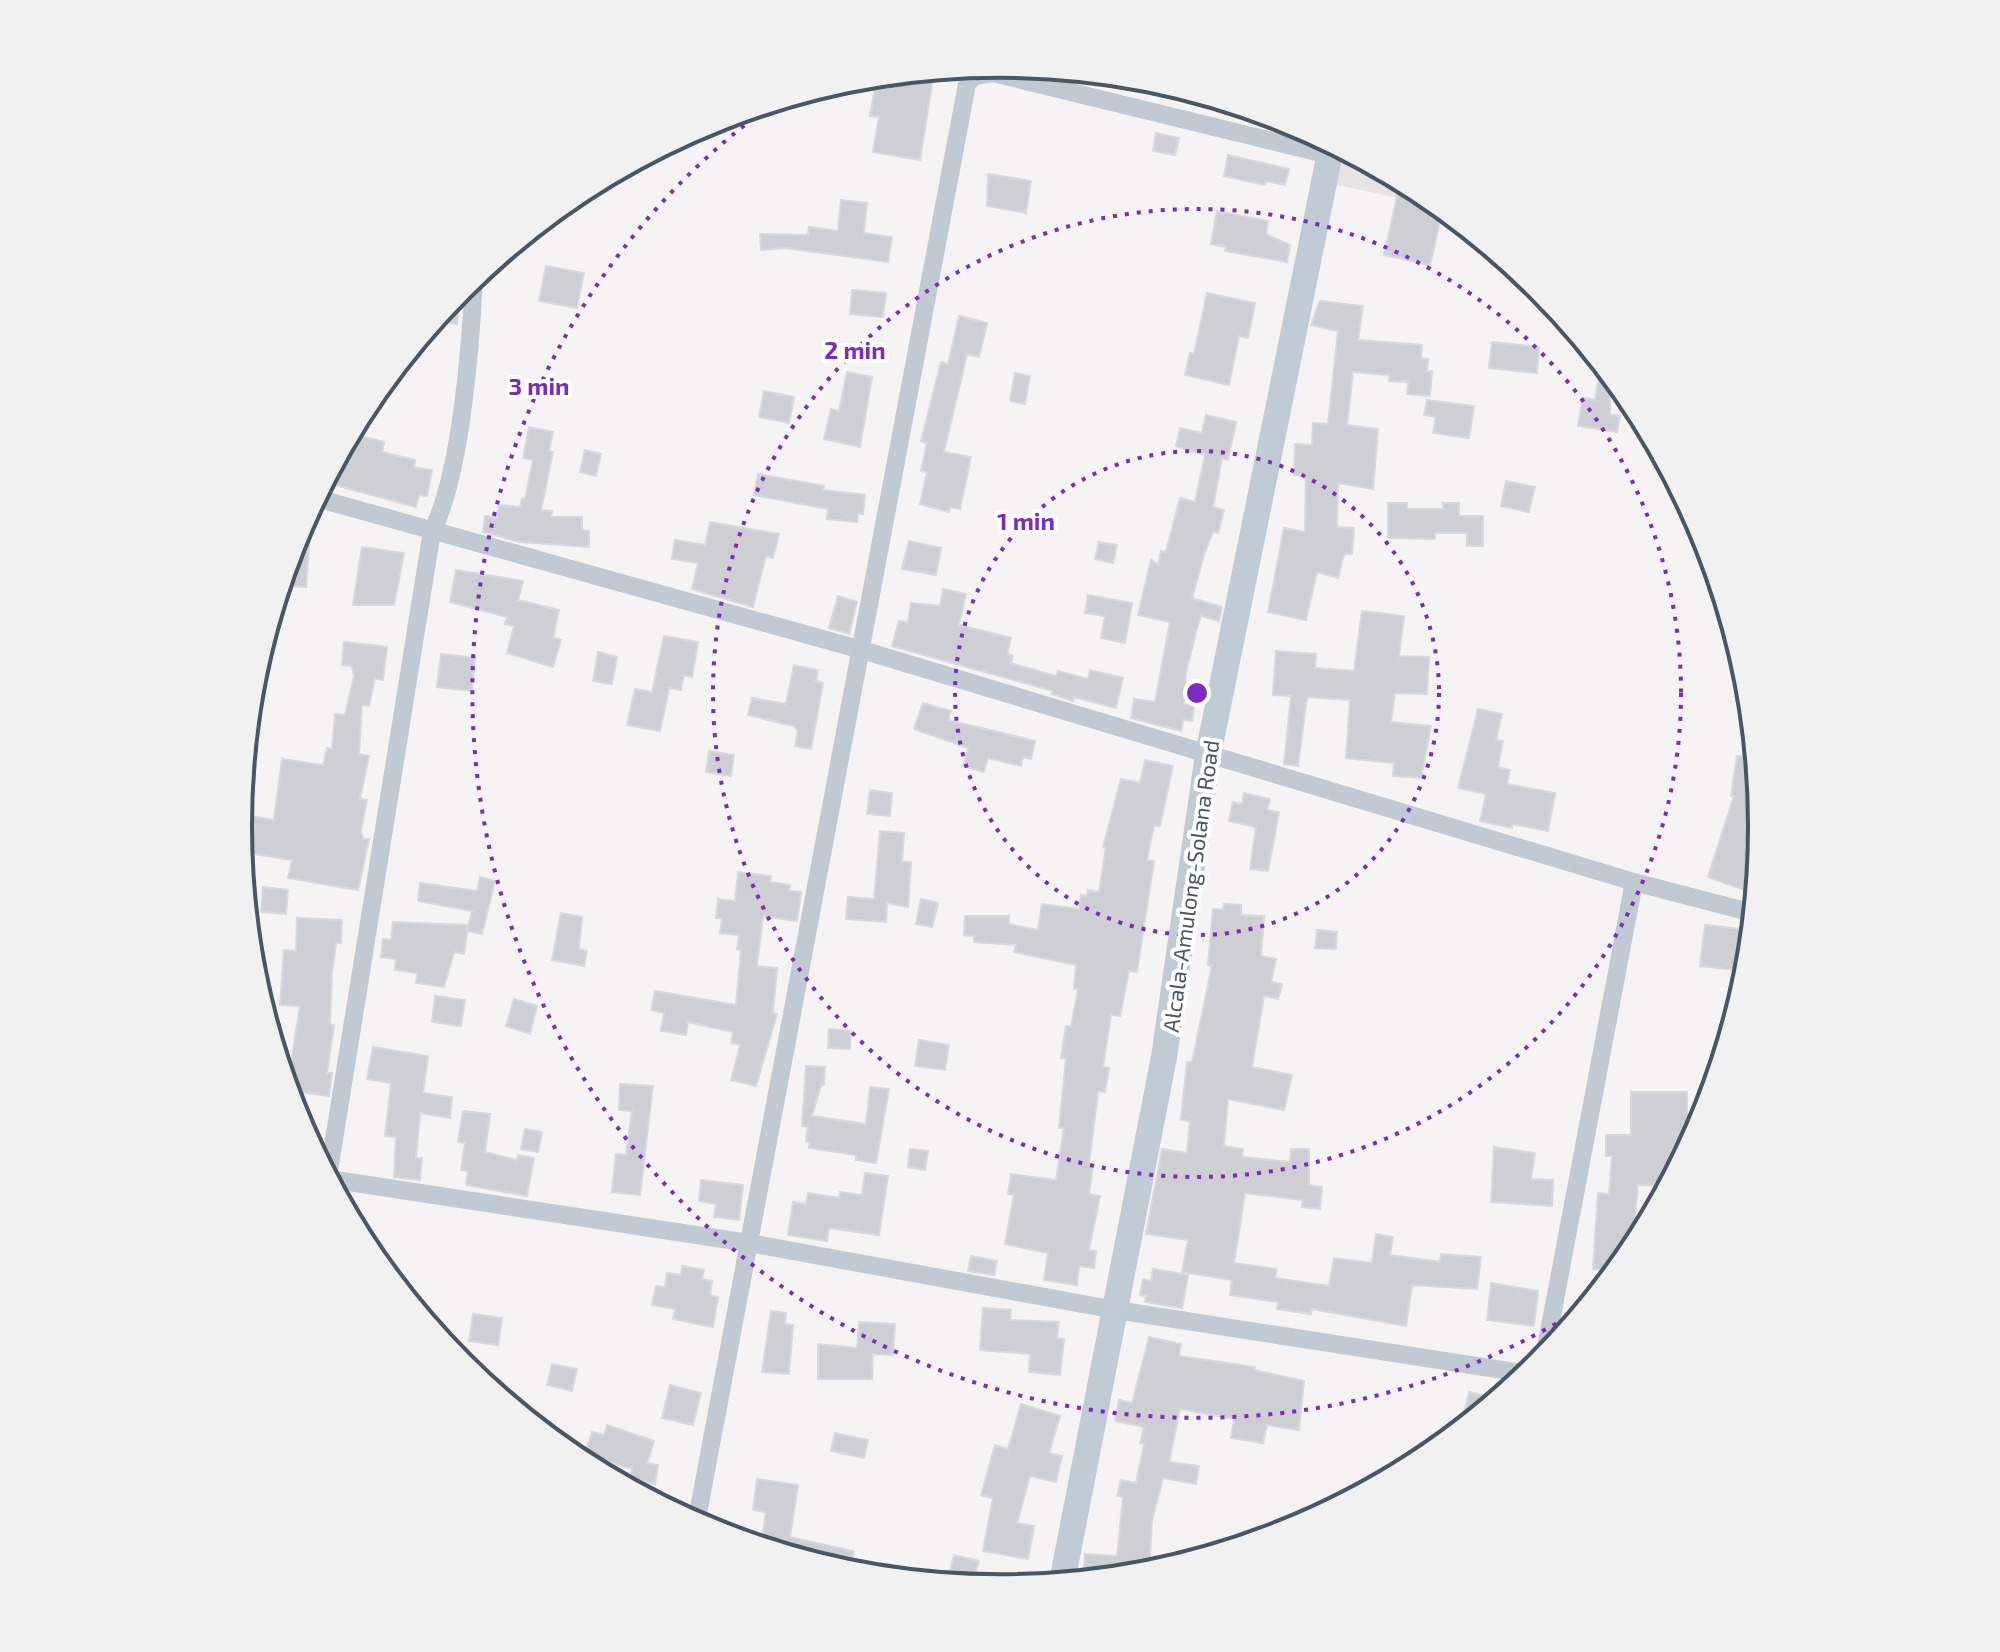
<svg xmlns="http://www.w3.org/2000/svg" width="2000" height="1652" font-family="'Exo 2',sans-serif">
<rect width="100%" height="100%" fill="#f5f3f3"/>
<polygon fill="#e6e4e5" points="1343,150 1424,193 1441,207 1337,185"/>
<g fill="#cdcfd5" stroke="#d7d9de" stroke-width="2">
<polygon points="934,71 920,160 873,152 879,117 870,116 877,76"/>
<polygon points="1156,133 1179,138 1175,155 1153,151"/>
<polygon points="1228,155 1289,169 1285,185 1266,181 1265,185 1224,176"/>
<polygon points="988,174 1031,181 1026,213 987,206"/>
<polygon points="1401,180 1443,208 1430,265 1384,255"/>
<polygon points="841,200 867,203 864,233 892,237 888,262 785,248 761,250 760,234 808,235 809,227 838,231"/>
<polygon points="1217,211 1268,221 1266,234 1290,245 1287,262 1225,251 1226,247 1211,244"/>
<polygon points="546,266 584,273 577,308 539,301"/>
<polygon points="461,287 457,324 434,320 445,307"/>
<polygon points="852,290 886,293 883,317 850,314"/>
<polygon points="1207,293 1255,303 1248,338 1239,336 1229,385 1185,375 1190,353 1194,354"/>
<polygon points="1320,301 1363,306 1358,340 1422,345 1421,358 1428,359 1427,371 1432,371 1430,396 1407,394 1408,382 1389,381 1389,375 1353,372 1347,425 1378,429 1373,489 1338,483 1337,527 1354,528 1352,554 1344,554 1338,578 1317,572 1306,620 1268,612 1284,528 1305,532 1306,476 1294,475 1295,444 1312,445 1313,423 1328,424 1338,331 1311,325"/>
<polygon points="959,316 987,323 979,357 967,354 944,452 971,457 960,509 950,507 949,512 920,504 927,472 921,471 927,443 921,441 941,362 948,364"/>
<polygon points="1492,342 1539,347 1537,373 1489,368"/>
<polygon points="1601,364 1610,374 1610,415 1620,416 1617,432 1578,426 1583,398 1595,400"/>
<polygon points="847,372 872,377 860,447 824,439 831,409 839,411"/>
<polygon points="1015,373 1030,376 1025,404 1010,401"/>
<polygon points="764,391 794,397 789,423 759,417"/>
<polygon points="1427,400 1474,406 1469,438 1433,433 1436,417 1424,415"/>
<polygon points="1206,415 1236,422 1228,460 1222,458 1213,507 1224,510 1218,533 1213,532 1205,552 1192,598 1222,607 1219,621 1201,616 1197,628 1186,672 1184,704 1194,706 1192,721 1183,720 1181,731 1131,718 1134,699 1155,702 1170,622 1138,615 1151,559 1158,565 1161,551 1166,552 1180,498 1195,502 1205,455 1176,446 1180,428 1202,433"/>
<polygon points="529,427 553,432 549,451 553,452 541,510 552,511 551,517 582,517 582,530 589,531 589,547 520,542 483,532 485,516 497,518 499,505 520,507 522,498 525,499 533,460 523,458"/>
<polygon points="352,434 384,442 382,452 415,460 414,467 432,470 427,496 419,495 416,507 324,482 339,454 346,456"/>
<polygon points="585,450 601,454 596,476 580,472"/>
<polygon points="758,474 824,486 823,490 865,495 863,514 858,514 857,522 827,519 828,509 754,495"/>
<polygon points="1506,481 1535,487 1529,512 1501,506"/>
<polygon points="1388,503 1407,503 1407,509 1443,509 1443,503 1459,503 1459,516 1483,516 1483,546 1467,546 1467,533 1435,533 1435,539 1388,538"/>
<polygon points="710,522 779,534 773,558 766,556 753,607 692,589 698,563 672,559 675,540 705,545"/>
<polygon points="909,541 941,548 936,575 902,569"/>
<polygon points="294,542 309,544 306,587 287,586"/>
<polygon points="1099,542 1117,545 1113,563 1095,559"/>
<polygon points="362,547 404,553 394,605 353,605"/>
<polygon points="456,570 523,581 518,600 559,610 553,638 561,640 553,667 507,653 514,626 505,624 507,617 450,602"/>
<polygon points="943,589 966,594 959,625 1011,638 1007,654 1013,656 1011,663 1056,676 1058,671 1088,679 1090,670 1123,678 1116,708 1074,697 1073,701 1052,694 1053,691 892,646 899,621 908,623 911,603 940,606"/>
<polygon points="1088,595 1132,603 1125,643 1101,638 1105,616 1085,613"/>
<polygon points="838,596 857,602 849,634 829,628"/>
<polygon points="1362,611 1404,616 1399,656 1429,657 1427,694 1395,693 1391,722 1431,726 1421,778 1393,776 1394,763 1346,758 1350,700 1307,697 1298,766 1284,764 1291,696 1273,695 1276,651 1316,654 1315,668 1354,671"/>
<polygon points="664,636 698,642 692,677 684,675 681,690 669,688 660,731 627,725 635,689 652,692"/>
<polygon points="344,642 387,647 383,680 375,679 369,706 362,705 359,754 369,756 360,799 367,800 361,830 363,839 369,839 358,890 288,878 292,860 241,852 238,826 239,814 274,820 282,759 323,765 327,748 332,749 335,714 345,715 354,676 352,666 342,665"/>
<polygon points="598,652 617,657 612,684 593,681"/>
<polygon points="441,654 475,658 472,691 437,687"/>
<polygon points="794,665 818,670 816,681 823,683 811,749 795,746 798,731 794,726 748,715 752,698 786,704"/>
<polygon points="923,703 951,711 948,720 1035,741 1031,759 1023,757 1021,766 988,758 984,772 963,766 968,748 914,729"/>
<polygon points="1478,709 1502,714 1496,740 1503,741 1498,767 1510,770 1507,784 1555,793 1548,831 1512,824 1512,828 1480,821 1486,794 1458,788"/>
<polygon points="709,751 734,755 731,776 706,772"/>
<polygon points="1737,756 1755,758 1759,796 1745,847 1760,850 1755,894 1708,877 1734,796 1731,796"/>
<polygon points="1145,760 1173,766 1160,826 1154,825 1147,860 1154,861 1137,972 1129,971 1120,1016 1111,1015 1103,1067 1109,1068 1105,1092 1098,1091 1089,1166 1093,1166 1089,1194 1100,1196 1089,1250 1096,1251 1094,1268 1079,1266 1077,1285 1044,1280 1048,1253 1005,1244 1014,1195 1008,1194 1011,1174 1056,1180 1064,1128 1059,1128 1066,1058 1061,1058 1066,1026 1071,1027 1078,989 1074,989 1076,965 1014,952 1016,945 974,942 974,936 964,935 965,916 1009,916 1009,924 1038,930 1042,904 1079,909 1081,895 1087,896 1088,890 1099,892 1106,847 1103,847 1121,779 1140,783"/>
<polygon points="870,790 892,793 890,816 867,814"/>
<polygon points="1244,793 1270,799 1267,810 1279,812 1268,871 1250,869 1256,827 1229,821 1233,802 1242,804"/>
<polygon points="880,831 904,833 902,862 911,862 908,907 887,903 886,922 846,919 848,897 874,899"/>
<polygon points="738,872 771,876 770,882 790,885 789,891 801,892 797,921 763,916 757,966 777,968 773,1013 777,1014 756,1086 731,1080 740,1045 731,1043 733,1032 688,1022 686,1035 661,1031 664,1013 651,1010 655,991 736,1005 741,950 737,949 739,935 720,933 722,918 716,918 718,899 735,901"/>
<polygon points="480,877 495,881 482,934 467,931 472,911 418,901 420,883 477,891"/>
<polygon points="263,887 288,890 286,914 261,912"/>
<polygon points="921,899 938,903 932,927 916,924"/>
<polygon points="1224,904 1241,905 1241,915 1264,916 1261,956 1276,959 1271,982 1282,984 1278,999 1264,996 1252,1067 1292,1075 1284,1110 1228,1099 1224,1146 1243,1149 1242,1157 1290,1162 1291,1149 1309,1149 1309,1185 1322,1187 1320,1209 1302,1207 1303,1200 1245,1193 1234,1263 1277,1269 1275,1278 1329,1286 1334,1258 1372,1263 1376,1234 1393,1237 1390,1255 1440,1262 1441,1254 1481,1257 1477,1289 1412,1285 1406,1326 1312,1309 1311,1314 1277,1309 1278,1302 1230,1295 1232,1280 1182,1272 1188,1240 1146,1234 1162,1149 1187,1153 1190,1121 1181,1120 1187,1062 1192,1062 1212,966 1208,965 1213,909 1223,910"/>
<polygon points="561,913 582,917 579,949 587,951 584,966 552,960"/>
<polygon points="297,918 342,920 341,943 336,943 332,973 330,1024 334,1025 327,1073 332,1073 329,1096 287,1090 279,1062 291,1063 300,1006 280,1005 284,950 296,951"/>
<polygon points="393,922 468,925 464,954 454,952 444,987 416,983 417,973 395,970 396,959 381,957 383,939 391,940"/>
<polygon points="1705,925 1740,929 1736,970 1700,966"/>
<polygon points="1317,930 1337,932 1336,949 1315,948"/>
<polygon points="435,996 465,1000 461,1026 432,1022"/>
<polygon points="514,999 537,1006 530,1034 506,1026"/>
<polygon points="829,1029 851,1031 850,1049 828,1048"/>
<polygon points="919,1040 949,1045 945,1070 915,1066"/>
<polygon points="373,1047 428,1056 423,1093 452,1097 450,1118 420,1113 416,1158 422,1158 420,1180 394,1177 396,1137 385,1136 391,1083 367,1079"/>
<polygon points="806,1066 825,1067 824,1085 821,1085 812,1116 866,1124 870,1087 889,1089 876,1163 856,1160 856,1155 809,1148 810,1142 806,1141 808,1127 802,1126"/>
<polygon points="620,1084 653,1086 640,1195 612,1192 616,1154 626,1155 632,1111 619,1110"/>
<polygon points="1631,1092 1687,1092 1687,1137 1694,1136 1666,1186 1638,1185 1633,1240 1638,1241 1633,1250 1616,1271 1593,1269 1598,1193 1609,1194 1612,1156 1606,1156 1606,1135 1631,1135"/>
<polygon points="463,1111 490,1114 485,1152 517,1160 518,1155 534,1158 527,1196 466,1185 468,1171 461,1170 465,1143 458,1142"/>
<polygon points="525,1129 542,1132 538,1152 521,1149"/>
<polygon points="1494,1147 1535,1153 1531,1179 1553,1180 1552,1206 1491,1202"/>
<polygon points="910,1149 928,1151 925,1170 908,1167"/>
<polygon points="865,1173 888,1176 879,1235 829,1228 827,1241 788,1235 793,1202 806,1204 808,1193 839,1198 840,1192 862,1195"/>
<polygon points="701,1180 743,1185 739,1220 714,1217 716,1204 699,1201"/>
<polygon points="971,1256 997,1261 994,1275 968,1271"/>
<polygon points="682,1266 704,1270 702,1279 712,1281 710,1295 718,1297 713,1327 673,1319 675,1309 652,1305 656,1286 665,1287 667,1273 681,1275"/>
<polygon points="1153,1269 1188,1275 1182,1308 1145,1302 1146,1296 1140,1295 1143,1279 1151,1281"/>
<polygon points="1491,1283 1538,1291 1534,1326 1487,1320"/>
<polygon points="983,1308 1011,1310 1010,1320 1059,1322 1057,1338 1064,1339 1060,1375 1029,1372 1030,1354 980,1350"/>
<polygon points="771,1311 786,1313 785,1324 793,1325 789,1374 762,1372"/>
<polygon points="473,1314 502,1318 498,1345 469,1341"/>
<polygon points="859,1322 895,1324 893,1355 873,1354 872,1379 818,1379 818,1344 857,1348"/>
<polygon points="1149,1337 1181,1344 1179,1356 1255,1367 1254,1370 1304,1381 1299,1430 1267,1425 1263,1443 1231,1438 1234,1419 1180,1409 1169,1462 1199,1466 1196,1484 1163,1478 1152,1521 1149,1573 1083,1580 1085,1554 1117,1556 1123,1497 1117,1496 1121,1480 1136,1483 1144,1444 1140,1443 1144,1427 1115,1421 1119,1400 1132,1403"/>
<polygon points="552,1364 577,1369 572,1391 547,1385"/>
<polygon points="670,1385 701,1393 693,1425 662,1418"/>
<polygon points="1469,1392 1498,1399 1461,1429"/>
<polygon points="1021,1404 1060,1416 1049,1453 1062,1456 1056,1482 1030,1476 1017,1523 1034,1526 1028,1559 983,1551 993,1498 981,1495 995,1445 1008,1449"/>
<polygon points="607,1425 654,1441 647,1463 658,1465 655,1484 630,1479 632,1469 585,1454 592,1432 604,1435"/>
<polygon points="835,1433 868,1440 864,1458 831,1451"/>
<polygon points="757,1479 798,1485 790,1537 853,1551 852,1567 761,1546 766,1512 753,1510"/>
<polygon points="954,1555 979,1561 972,1585 948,1580"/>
</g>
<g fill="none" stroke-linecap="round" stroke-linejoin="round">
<g stroke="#c1cad2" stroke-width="18">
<polyline points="316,498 862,650 1634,882 1753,913"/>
<path d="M328,1177L432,531C461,476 471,342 474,277"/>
<polyline points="329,1179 749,1243 1116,1310 1528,1374"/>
<polyline points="1544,1358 1634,882"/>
<polyline points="696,1524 967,84 974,76 993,73 1329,155"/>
</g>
<polyline stroke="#c1cbd6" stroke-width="26" points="1062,1582 1164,1057 1208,755 1332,143"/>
</g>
<g fill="none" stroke="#7b2cbf" stroke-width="4" stroke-dasharray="4 8">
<circle cx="1197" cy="693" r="242"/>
<circle cx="1197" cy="693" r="484"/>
<path d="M1587 1305A726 726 0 0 1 775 102"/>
</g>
<g text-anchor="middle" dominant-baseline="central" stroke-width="8" stroke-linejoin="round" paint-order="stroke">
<g font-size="22" fill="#4a5661" stroke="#fff">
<text transform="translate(1190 886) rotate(-82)">Alcala-Amulong-Solana Road</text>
</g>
</g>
<path d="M0 0H2000V1652H0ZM252 826a748 748 0 1 1 1496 0a748 748 0 1 1-1496 0Z" fill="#f1f1f2" fill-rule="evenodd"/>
<path fill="none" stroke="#4a5661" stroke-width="4" d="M252 826a748 748 0 1 1 1496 0a748 748 0 1 1-1496 0Z"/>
<circle cx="1197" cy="693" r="12" fill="#7b2cbf" stroke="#fff" stroke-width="4"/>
<g font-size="24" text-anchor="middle" font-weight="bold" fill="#7b2cbf" stroke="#fff" stroke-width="8" stroke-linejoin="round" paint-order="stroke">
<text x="855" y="359">2 min</text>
<text x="539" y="395">3 min</text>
<text x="1026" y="530">1 min</text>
</g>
</svg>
